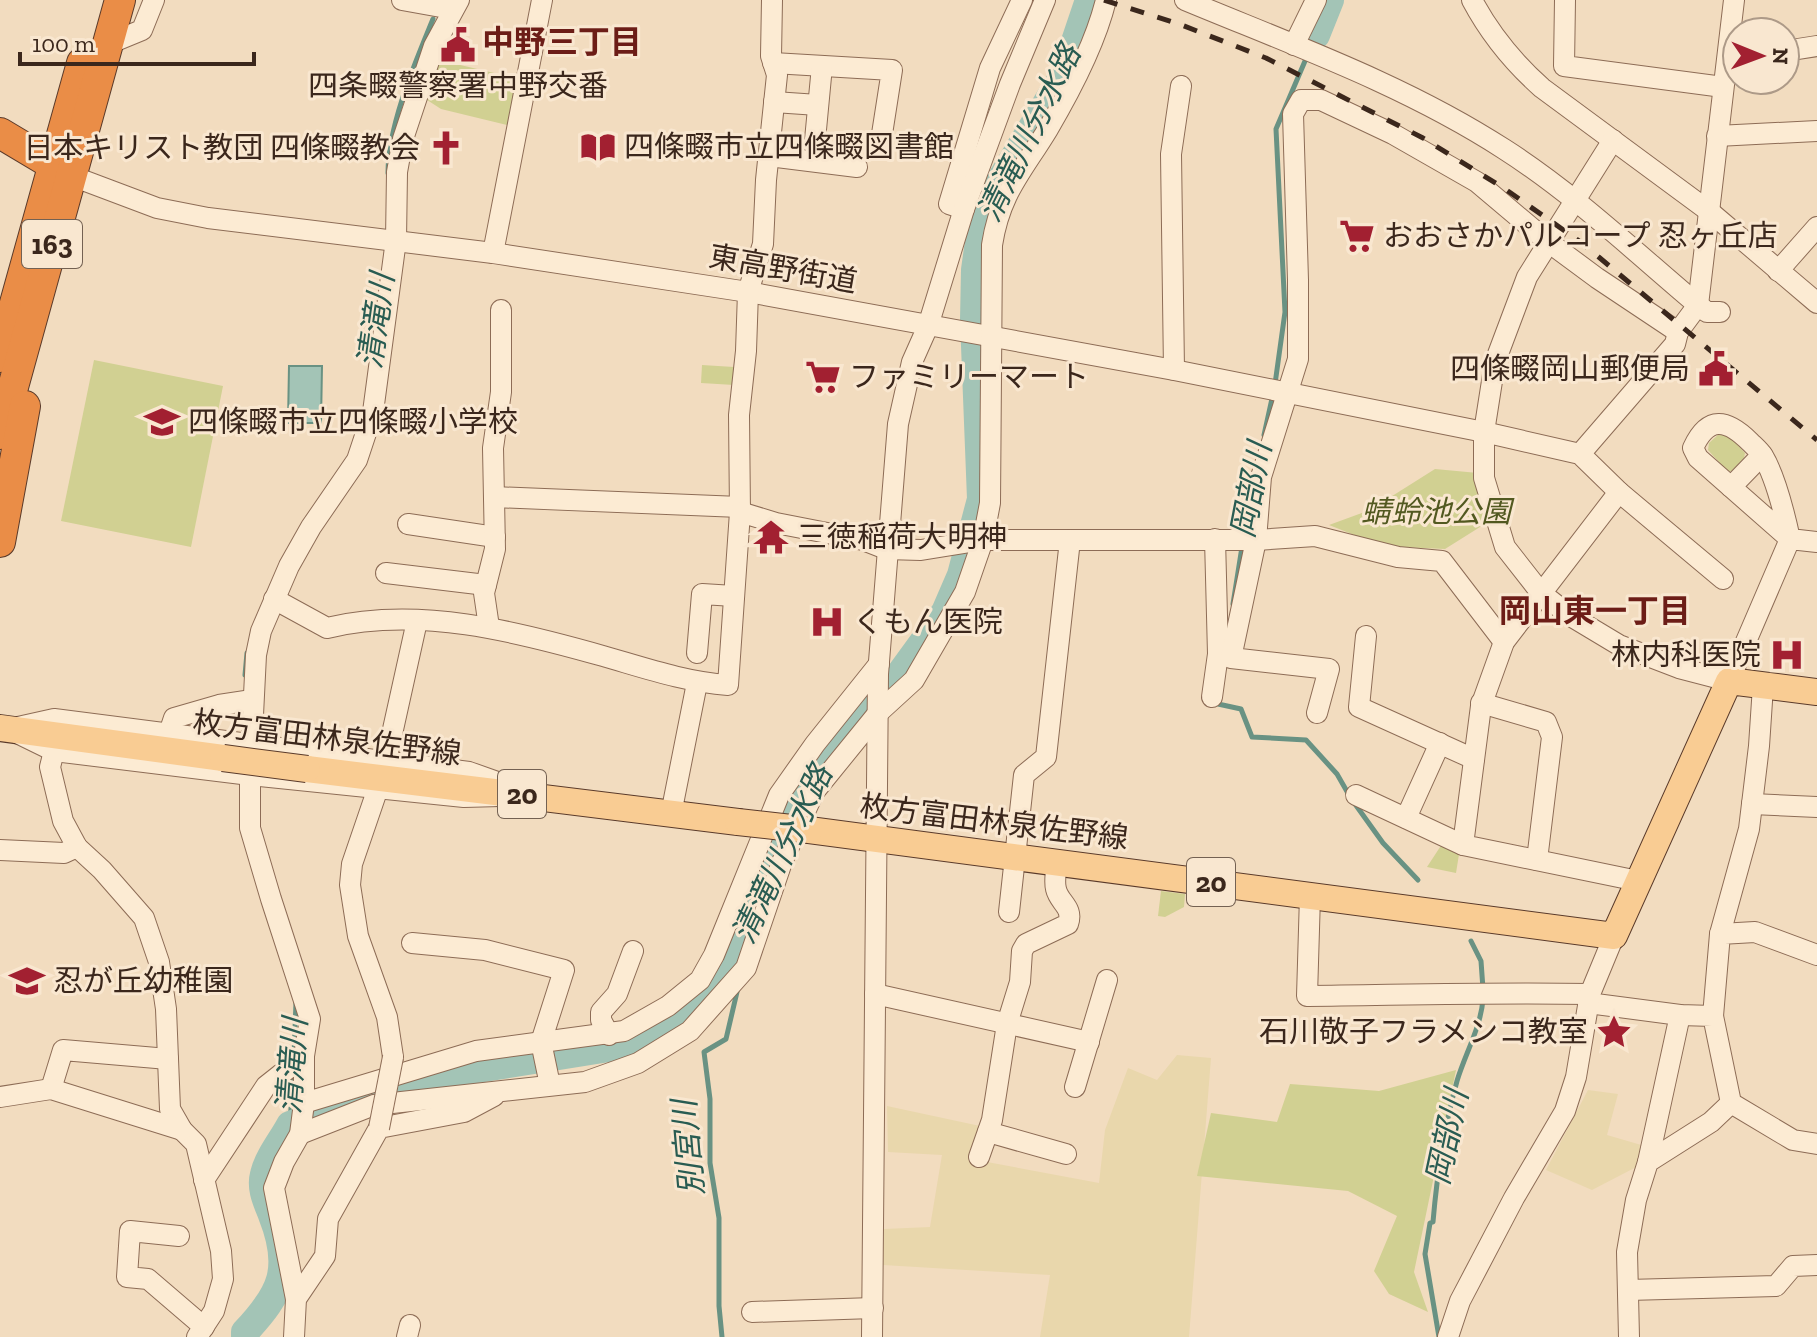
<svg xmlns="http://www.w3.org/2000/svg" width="1817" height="1337" font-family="'Zilla Slab','Noto Sans JP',serif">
<rect width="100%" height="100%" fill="#f2dcbf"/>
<g fill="#e9d7ac">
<polygon points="1177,1055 1211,1058 1189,1337 1040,1337 1050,1275 883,1265 884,1229 930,1227 942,1155 888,1152 887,1106 980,1126 971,1159 1099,1183 1105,1130 1128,1068 1157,1080"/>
<polygon points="1588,1090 1618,1094 1607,1135 1648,1147 1644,1163 1592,1190 1546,1170"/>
</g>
<g fill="#d1d092">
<polygon points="435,59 520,79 511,126 441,109 424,98"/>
<polygon points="94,360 223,386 191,547 61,521"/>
<polygon points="702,365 734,367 734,385 701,383"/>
<polygon points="1719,434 1730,437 1745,453 1744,458 1732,471 1727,471 1708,450 1709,443"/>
<polygon points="1435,469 1478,473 1488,522 1445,549 1400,547 1362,538 1329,525 1370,510"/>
<polygon points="1444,841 1460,848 1456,873 1427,867"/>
<polygon points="1161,891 1185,894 1184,907 1165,917 1158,916"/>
<polygon points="1456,1070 1414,1272 1428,1312 1389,1294 1374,1271 1397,1216 1348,1191 1197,1176 1211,1113 1277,1122 1290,1084 1379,1091"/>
</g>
<polygon fill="#a3c4b6" stroke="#699283" stroke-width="2" points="289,366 322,366 321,423 288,423"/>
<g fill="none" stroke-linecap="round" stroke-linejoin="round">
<g stroke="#699283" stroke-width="5">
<path d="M388,173C388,125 415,63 433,19"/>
<polyline points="1275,384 1285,312 1276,129 1308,54"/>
<polyline points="1264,435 1273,394"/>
<polyline points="1233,604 1242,547"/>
<polyline points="245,675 247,653"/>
<polyline points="1219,701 1218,704 1241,709 1252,737 1306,740 1337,774 1349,795"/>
<polyline points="1355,804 1383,843 1418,880"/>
<polyline points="1471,941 1481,961 1483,989"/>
<polyline points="294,1056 296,1002"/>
<polyline points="290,1125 293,1074"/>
<polyline points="722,1337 719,1306 719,1218 710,1163 710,1099 704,1052 726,1039 737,992 735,987"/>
<path d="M1439,1337L1425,1254L1430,1223L1433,1222C1437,1174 1444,1128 1457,1081C1465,1054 1481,1027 1483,999"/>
</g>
<g stroke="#a3c4b6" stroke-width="28">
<polyline points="1316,35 1330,0"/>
<path d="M245,1337V1332C282,1293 293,1268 272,1215C267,1202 260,1189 264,1174C268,1157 282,1140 290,1125L402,1081L634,1044L653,1034L692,1006L728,971L782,840L817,766L894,682L945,612L961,575L981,499L974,320L975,270L981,227L1000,181L1064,74L1089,0"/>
</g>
<g stroke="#8d6c56" stroke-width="22">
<g id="minor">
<polyline points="402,0 452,9"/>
<path d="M1185,0C1293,45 1405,85 1504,149C1573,193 1635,252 1698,305L1707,312H1720"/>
<path d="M1472,0C1490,34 1514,63 1542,88L1710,212L1817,303"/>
<polyline points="1565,0 1564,66 1723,87"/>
<polyline points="108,44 142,30 154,0"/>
<polyline points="1294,45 1316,0"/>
<polyline points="1785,51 1817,46"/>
<polyline points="773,63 892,70 882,134"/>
<polyline points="774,102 818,105"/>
<polyline points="1717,136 1817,131"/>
<polyline points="815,140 822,66"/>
<path d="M1613,140L1527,277L1495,362L1484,432V478L1505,547L1541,593L1569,615L1619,645L1679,668L1729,681L1790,539C1785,516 1775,476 1763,456C1760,451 1754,446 1750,442C1727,419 1708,415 1693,448L1698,458L1790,539L1817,542"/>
<polyline points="769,156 857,167"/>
<polyline points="72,176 157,208 208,218 493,253 748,292 1174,370 1484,432 1580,454 1619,492 1723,579"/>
<polyline points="964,209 949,204 990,68 1022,0"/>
<polyline points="493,253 542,0"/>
<polyline points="1778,271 1817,227"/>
<polyline points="1174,370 1171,154 1181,86"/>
<polyline points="1580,454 1675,344 1678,332 1698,305 1734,0"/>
<polyline points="1731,487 1762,455"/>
<polyline points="1619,492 1504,642 1481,706 1463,845 1638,881"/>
<polyline points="494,497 740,507"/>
<polyline points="740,512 739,415 746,351 748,292 763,244 766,180 777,75 771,56 772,0"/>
<polyline points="408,524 495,537"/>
<polyline points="386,573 486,585"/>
<path d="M274,599L327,628C418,606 515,631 603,656C645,668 685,682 728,685L740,512L776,523L863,540L886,549L921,550L983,540H1256L1315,536L1398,557L1442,561L1504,642"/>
<polyline points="489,627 484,593 495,549 493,448 501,392 501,310"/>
<polyline points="1366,636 1359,707 1474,759"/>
<polyline points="697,653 702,594 734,596"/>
<polyline points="1212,697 1218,654 1215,539"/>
<polyline points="1481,703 1546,722 1552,737 1537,860"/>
<polyline points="1317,713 1329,669 1231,658 1256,540 1261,477 1298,359 1298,280 1293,114 1301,100 1321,100 1393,134 1477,182 1547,241 1597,278 1678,332"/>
<polygon points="54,719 469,772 534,795 464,797 250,775 54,751 9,729"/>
<polyline points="169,733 174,718 219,705 252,700"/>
<polyline points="54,751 50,767 63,821 77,847 102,870 144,918 159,962 166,1009 170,1109 182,1130 196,1144 221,1251 223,1279 214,1311 197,1337"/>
<polyline points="386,761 417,621"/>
<polyline points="378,788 352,864 350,885 358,936 387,1017 393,1057"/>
<polyline points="1356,795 1463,845"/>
<polyline points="1752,804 1817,807"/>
<polyline points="671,814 697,683"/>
<polyline points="1406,818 1440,743"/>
<polyline points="0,850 64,853 77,847"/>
<path d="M1310,896L1307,996C1402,995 1496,992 1590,994"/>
<polyline points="1009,912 1024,775 1046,757 1070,540"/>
<polyline points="1720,934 1749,829 1759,746 1763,686"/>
<polyline points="412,943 485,950 564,970 541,1042 550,1085"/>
<polyline points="875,994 1089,1042"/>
<polyline points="1588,1003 1680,1015 1713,1016 1731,1103 1793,1140 1817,1144"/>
<polyline points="1713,1016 1720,934 1755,932 1817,955"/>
<polyline points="609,1035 601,1020 601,1012 617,994 633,951"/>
<polyline points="1075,1087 1107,980"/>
<polyline points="51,1089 63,1050 168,1059"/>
<polyline points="0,1097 51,1089 182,1130"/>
<polyline points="304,1103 476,1051 624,1031 668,1006 700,980 714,955 779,795 815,744 879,664"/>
<polyline points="988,1132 1066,1154"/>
<path d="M300,1134L374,1105L585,1082L638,1063L690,1031L746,968L782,862L814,792L879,712L914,680L965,592L983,540L990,503L992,245C1000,193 1022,172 1048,129C1071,90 1095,45 1106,0"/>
<path d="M979,1157L992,1120L1007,1024L1020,982L1022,951L1026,944L1068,924C1074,907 1059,903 1056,889C1054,882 1056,870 1057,862"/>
<polyline points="1648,1162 1680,1015"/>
<polyline points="204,1180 266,1086 304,1056 310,1019 271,899 250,828 250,775 256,655 261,631 289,566 311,527 357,460 373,412 396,240 397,172 403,139 434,46 459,0"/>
<polyline points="179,1236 130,1231 127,1277 148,1279 204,1327"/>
<polyline points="1628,1290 1776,1286 1793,1266 1817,1265"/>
<polyline points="296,1299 274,1188 284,1162 300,1134 304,1103 304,1056"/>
<polyline points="752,1312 873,1308"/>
<polyline points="294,1337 296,1299 325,1256 328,1219 379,1128 464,1112 494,1096"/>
<polyline points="407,1337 410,1325"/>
<polyline points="872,1337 878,674 898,424 912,362 928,326 964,209 1010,84 1045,0"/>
<polyline points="1448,1337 1460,1301 1514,1198 1565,1111 1576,1077 1590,994 1614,936"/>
<polyline points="1629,1337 1627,1252 1636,1200 1648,1162 1711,1122 1731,1103"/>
</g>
</g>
<g stroke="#5a3a2a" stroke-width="28">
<g id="major">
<polyline points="0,728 223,758"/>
<polyline points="307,769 738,822"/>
<polyline points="809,830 1614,936 1729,681 1817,692"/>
</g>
</g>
<g stroke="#5a3a2a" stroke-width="32">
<g id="highway">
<polyline points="0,133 67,173"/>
<polyline points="0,357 82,63"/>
<polyline points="0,434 120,0"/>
<polyline points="0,542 25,406"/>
</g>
</g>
<use href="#minor" stroke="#fcebd3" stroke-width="20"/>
<use href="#major" stroke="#f9cc93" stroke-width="26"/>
<use href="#highway" stroke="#ea8d47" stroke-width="30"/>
<polyline stroke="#3b271c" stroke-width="5" stroke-dasharray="14 14" stroke-linecap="butt" points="1104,0 1179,24 1266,58 1423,138 1505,189 1582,243 1817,440"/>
<g stroke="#8d6c56" stroke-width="22" stroke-linecap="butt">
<polyline id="minor-bridge" points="379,1128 393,1057"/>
</g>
<g stroke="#5a3a2a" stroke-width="28" stroke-linecap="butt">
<g id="major-bridge">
<polyline points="223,758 307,769"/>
<polyline points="738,822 809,830"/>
</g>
</g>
<use href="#minor-bridge" stroke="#fcebd3" stroke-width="20"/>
<use href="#major-bridge" stroke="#f9cc93" stroke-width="26"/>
</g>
<defs>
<g id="civic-bare" transform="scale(2.76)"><path d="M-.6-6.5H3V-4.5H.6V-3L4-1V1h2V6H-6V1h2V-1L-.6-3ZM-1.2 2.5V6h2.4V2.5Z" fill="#a22031" stroke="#f9e7d0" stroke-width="2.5" paint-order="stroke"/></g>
<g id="library-bare" transform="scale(2.76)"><path d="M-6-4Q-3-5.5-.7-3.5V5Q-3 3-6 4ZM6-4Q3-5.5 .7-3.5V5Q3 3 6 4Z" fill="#a22031" stroke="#f9e7d0" stroke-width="2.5" paint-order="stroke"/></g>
<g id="church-bare" transform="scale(2.76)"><path d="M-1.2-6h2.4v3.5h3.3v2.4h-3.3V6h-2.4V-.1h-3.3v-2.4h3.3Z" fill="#a22031" stroke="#f9e7d0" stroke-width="2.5" paint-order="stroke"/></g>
<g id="supermarket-bare" transform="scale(2.76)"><path d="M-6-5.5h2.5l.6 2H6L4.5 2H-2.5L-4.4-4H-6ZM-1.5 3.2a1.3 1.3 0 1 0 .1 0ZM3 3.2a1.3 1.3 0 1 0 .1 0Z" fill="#a22031" stroke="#f9e7d0" stroke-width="2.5" paint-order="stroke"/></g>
<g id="school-bare" transform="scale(2.76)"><path d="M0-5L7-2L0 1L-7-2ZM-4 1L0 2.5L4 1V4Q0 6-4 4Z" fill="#a22031" stroke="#f9e7d0" stroke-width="2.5" paint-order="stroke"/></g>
<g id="temple-bare" transform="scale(2.76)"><path d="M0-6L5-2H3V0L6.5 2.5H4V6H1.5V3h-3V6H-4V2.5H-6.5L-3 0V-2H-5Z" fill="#a22031" stroke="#f9e7d0" stroke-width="2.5" paint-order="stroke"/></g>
<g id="hospital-bare" transform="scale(2.76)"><path d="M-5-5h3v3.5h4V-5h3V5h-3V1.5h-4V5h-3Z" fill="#a22031" stroke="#f9e7d0" stroke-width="2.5" paint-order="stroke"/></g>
<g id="sight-bare" transform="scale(2.76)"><path d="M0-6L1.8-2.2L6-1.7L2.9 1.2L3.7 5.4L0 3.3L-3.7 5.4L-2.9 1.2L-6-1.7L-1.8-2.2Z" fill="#a22031" stroke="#f9e7d0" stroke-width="2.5" paint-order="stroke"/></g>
</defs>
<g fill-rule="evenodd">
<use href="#civic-bare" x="458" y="45"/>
<use href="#library-bare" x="598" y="147"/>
<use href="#church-bare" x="446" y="148"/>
<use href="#supermarket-bare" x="1357" y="236"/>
<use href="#civic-bare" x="1716" y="369"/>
<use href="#supermarket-bare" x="823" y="377"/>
<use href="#school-bare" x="162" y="422"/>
<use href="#temple-bare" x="771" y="537"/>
<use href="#hospital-bare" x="827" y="622"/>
<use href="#hospital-bare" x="1787" y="655"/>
<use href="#school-bare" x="27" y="981"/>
<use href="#sight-bare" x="1614" y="1032"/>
</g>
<g text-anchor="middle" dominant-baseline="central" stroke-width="6" stroke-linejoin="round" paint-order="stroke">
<g fill="#f9e7d0" stroke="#746152" stroke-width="2">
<rect x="22" y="220" width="60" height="48" rx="6"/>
<rect x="498" y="770" width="48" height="48" rx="6"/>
<rect x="1187" y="858" width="48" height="48" rx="6"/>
</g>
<g font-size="28" font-weight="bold" fill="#3b271c">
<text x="52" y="244">163</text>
<text x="522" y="794">20</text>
<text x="1211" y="882">20</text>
</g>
<g font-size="30" fill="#3b271c" stroke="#f9e7d0" text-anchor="start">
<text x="458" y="86" text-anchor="middle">四条畷警察署中野交番</text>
<text x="624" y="147">四條畷市立四條畷図書館</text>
<text x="420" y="148" text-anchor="end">日本キリスト教団 四條畷教会</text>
<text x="1383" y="236">おおさかパルコープ 忍ヶ丘店</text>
<text x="1690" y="369" text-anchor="end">四條畷岡山郵便局</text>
<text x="849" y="377">ファミリーマート</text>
<text x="188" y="422">四條畷市立四條畷小学校</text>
<text x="797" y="537">三徳稲荷大明神</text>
<text x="853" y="622">くもん医院</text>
<text x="1761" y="655" text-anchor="end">林内科医院</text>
<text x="53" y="981">忍が丘幼稚園</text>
<text x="1588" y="1032" text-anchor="end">石川敬子フラメンコ教室</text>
</g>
<g font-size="30" fill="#3b271c" stroke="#f9e7d0">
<text transform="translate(783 269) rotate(10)">東高野街道</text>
<text transform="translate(327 738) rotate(7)">枚方富田林泉佐野線</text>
<text transform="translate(994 822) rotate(7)">枚方富田林泉佐野線</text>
</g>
<g font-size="30" font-style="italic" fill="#525920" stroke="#f9e7d0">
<text x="1436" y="512">蜻蛉池公園</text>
</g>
<g font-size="32" font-weight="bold" fill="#6c1d17" stroke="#f9e7d0">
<text x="562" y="42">中野三丁目</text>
<text x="1595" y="611">岡山東一丁目</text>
</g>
<g font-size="32" font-style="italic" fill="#295c52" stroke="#f9e7d0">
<text transform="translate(1029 133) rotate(-64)">清滝川分水路</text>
<text transform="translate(376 321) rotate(-82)">清滝川</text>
<text transform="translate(1251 490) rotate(-79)">岡部川</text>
<text transform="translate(782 854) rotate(-65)">清滝川分水路</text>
<text transform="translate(292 1066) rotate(-86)">清滝川</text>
<text transform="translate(1447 1137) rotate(-78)">岡部川</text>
<text transform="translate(688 1148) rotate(-95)">別宮川</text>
</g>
</g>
<g transform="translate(1761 56) rotate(91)"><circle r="38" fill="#f9e7d0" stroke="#ad9a88" stroke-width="2"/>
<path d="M0-6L14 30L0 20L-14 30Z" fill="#a22031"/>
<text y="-12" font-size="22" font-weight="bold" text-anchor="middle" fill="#3b271c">N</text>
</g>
<path d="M20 52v12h234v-12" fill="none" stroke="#3b271c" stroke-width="4"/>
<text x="32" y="52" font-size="24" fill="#3b271c" stroke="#f9e7d0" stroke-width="6" paint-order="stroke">100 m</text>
</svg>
